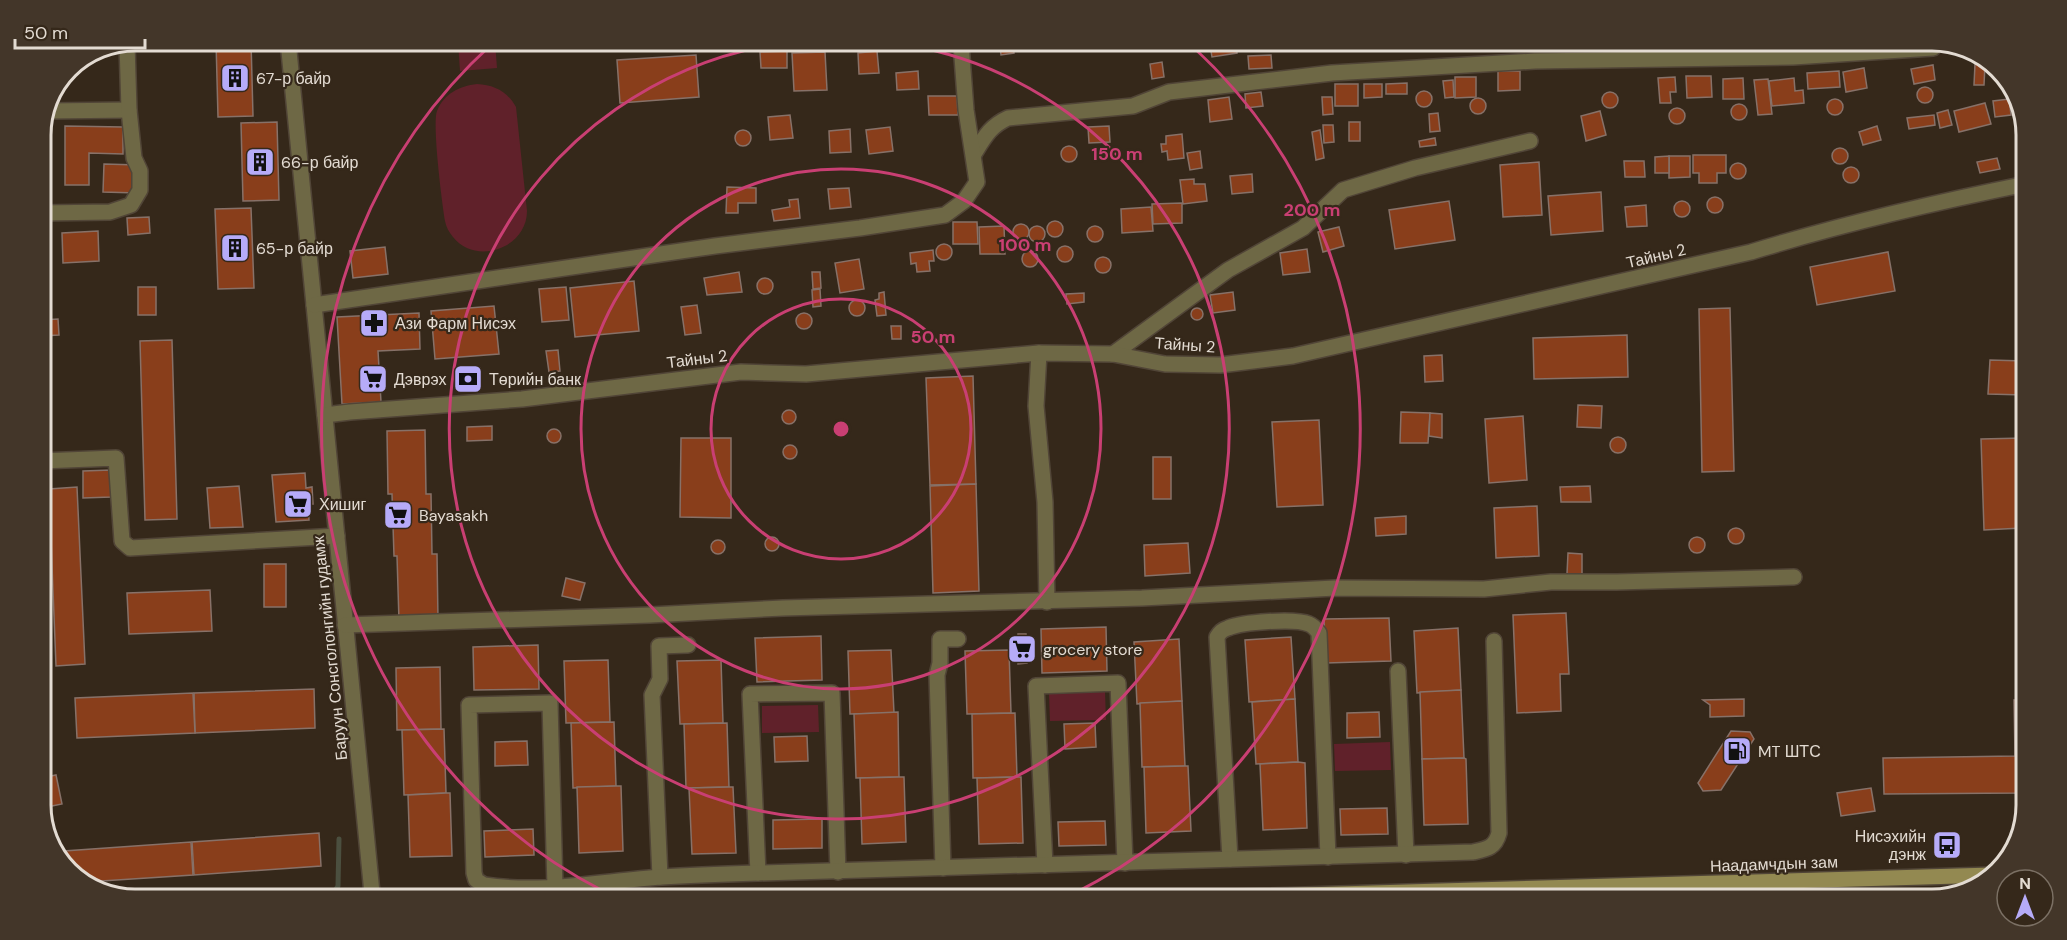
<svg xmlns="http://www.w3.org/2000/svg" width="2067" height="940" font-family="'DM Sans',sans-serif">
<rect width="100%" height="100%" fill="#35281a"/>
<g fill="#60212a">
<polygon points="458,42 495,42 497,68 460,71"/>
<path d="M477,84C494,85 507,91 516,107L527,211C527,248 476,266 453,237C449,232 446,227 445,221C442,203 432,124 437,111C444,94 459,86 477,84Z"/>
<polygon points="1105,692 1106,720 1050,721 1049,694"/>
<polygon points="818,705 819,732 762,733 762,706"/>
<polygon points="1390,742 1391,770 1335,771 1334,744"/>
</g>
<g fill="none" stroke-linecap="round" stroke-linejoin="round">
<polyline stroke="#4b4f3f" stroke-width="5" points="334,893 338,886 339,839"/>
</g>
<g fill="#893e1b" stroke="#877168" stroke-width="1.5">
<polygon points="216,41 251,41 253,116 218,117"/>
<polygon points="343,41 431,42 431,45 343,49"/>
<polygon points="790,43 827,43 828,45 790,46"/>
<polygon points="990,44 1013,44 1014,53 1001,55 1000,47 990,48"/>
<polygon points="1210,45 1236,45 1237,53 1212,57"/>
<polygon points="787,51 787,68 761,68 760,52"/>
<polygon points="877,51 879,73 859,74 858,53"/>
<polygon points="825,52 827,90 794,91 792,53"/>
<polygon points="696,55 699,97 620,103 617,60"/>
<polygon points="1271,55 1272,68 1249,69 1248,56"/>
<polygon points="1162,62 1164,77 1152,79 1150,64"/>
<polygon points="1975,64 1985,64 1984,85 1974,85"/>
<polygon points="1933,65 1935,80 1914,84 1911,69"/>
<polygon points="1864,68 1867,88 1846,92 1843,72"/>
<polygon points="918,71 919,89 897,90 896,73"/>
<polygon points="1498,71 1520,71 1520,90 1498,91"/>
<polygon points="1839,71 1840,87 1808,89 1807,73"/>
<polygon points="1686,76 1711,76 1712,97 1687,98"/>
<polygon points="1455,77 1476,77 1476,97 1455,98"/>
<polygon points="1675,77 1676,92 1670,92 1671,103 1660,103 1658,78"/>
<polygon points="1743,78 1744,99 1723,99 1723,79"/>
<polygon points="1794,78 1795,91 1803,90 1804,103 1772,106 1769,81"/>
<polygon points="1768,79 1772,114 1758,115 1754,80"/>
<polygon points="1453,80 1454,97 1445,98 1443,81"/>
<polygon points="1407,83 1407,94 1386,94 1386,84"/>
<rect x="1335" y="84" width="23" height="22"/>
<polygon points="1364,84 1382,84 1382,97 1364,98"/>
<circle cx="1925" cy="95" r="8"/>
<circle cx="1424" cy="99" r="8"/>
<polygon points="1261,92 1263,106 1246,108 1245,94"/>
<circle cx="1610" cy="100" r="8"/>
<polygon points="928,96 957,96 958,115 929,115"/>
<polygon points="1229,97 1232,119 1210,122 1208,100"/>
<polygon points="1322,97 1332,97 1333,114 1323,115"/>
<circle cx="1478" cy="106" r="8"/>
<polygon points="2009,99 2011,115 1995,117 1993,101"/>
<circle cx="1835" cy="107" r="8"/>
<polygon points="1985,103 1991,124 1959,132 1954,111"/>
<circle cx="1739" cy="112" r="8"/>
<circle cx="1677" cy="116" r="8"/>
<polygon points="1948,110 1952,125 1940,128 1937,113"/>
<polygon points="1600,111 1606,135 1586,141 1581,116"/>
<polygon points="1438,113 1440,131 1430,132 1429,114"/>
<polygon points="790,115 793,138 770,140 768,117"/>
<polygon points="1934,115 1935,125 1909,129 1907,118"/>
<polygon points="277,122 279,200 243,201 241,123"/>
<rect x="1349" y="122" width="11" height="19"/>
<polygon points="1323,125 1333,125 1334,142 1324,143"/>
<polygon points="65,126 123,127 123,154 89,153 89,185 65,185"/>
<polygon points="1109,126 1110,142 1089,143 1088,127"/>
<polygon points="1877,126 1881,140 1863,145 1859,132"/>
<polygon points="890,127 893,151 869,154 866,130"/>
<polygon points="850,129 851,152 830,153 829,131"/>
<circle cx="743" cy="138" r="8"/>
<polygon points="1320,130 1324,158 1316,160 1312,132"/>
<polygon points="1182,134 1184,158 1168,160 1167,151 1162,152 1161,144 1166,144 1166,136"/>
<polygon points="1435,138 1436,145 1420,147 1419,141"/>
<polygon points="2026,142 2026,168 2023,169 2018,144"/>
<circle cx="1069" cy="154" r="8"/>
<circle cx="1840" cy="156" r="8"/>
<polygon points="1200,151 1202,168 1190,170 1187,153"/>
<polygon points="1693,155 1726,155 1726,173 1717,173 1717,183 1699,183 1699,173 1693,173"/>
<polygon points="1669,156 1690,156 1690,177 1669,178"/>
<polygon points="1669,156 1669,173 1655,173 1655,157"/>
<polygon points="1997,158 2000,169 1980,173 1977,162"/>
<polygon points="1624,161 1644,161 1645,177 1625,177"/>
<polygon points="1539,162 1542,215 1503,217 1500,165"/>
<circle cx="1738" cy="171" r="8"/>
<polygon points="104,164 138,165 137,193 103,192"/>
<circle cx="1851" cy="175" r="8"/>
<polygon points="1252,174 1253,192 1232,194 1230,176"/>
<polygon points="1194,179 1194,184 1205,184 1207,201 1183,204 1180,180"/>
<polygon points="727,187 756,188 756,203 738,203 738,213 726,213"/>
<polygon points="849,188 851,207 830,209 828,189"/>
<polygon points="1601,192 1603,231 1551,235 1548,196"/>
<circle cx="1715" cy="205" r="8"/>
<polygon points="798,199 800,218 774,221 772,210 790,207 789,200"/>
<polygon points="1449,201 1455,240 1395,249 1389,210"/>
<circle cx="1682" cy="209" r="8"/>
<polygon points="1182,203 1182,223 1153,224 1152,204"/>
<polygon points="1646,205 1647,226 1627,227 1625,207"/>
<polygon points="1151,207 1153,231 1122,233 1121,209"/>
<polygon points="251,208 254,288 218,289 215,209"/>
<polygon points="149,217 150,233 128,235 127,218"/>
<circle cx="1055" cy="229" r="8"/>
<polygon points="953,222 977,222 978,244 953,244"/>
<circle cx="1021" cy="232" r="8"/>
<polygon points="1004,226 1005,254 980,254 979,227"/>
<circle cx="1095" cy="234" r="8"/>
<circle cx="1037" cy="234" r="8"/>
<polygon points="1339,227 1344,246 1323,252 1318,232"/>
<polygon points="98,231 99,261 63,263 62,233"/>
<circle cx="944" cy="252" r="8"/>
<circle cx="1065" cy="254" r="8"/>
<polygon points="385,247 388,274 353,278 350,251"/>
<polygon points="1307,249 1310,272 1283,275 1280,253"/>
<polygon points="933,250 934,261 929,261 930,271 917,272 916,263 911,264 910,253"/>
<circle cx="1030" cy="259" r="8"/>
<polygon points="1888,252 1895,291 1817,305 1810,267"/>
<circle cx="1103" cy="265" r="8"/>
<polygon points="859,259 864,289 840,293 835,263"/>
<polygon points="739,272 742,292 707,295 704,278"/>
<polygon points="812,272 820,272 821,288 813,289"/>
<circle cx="765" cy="286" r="8"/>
<polygon points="634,281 639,331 575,337 570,288"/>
<rect x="138" y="287" width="18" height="28"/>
<polygon points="566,287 569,320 542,322 539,289"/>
<polygon points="820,289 821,306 813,307 812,290"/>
<polygon points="884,292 886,315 877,316 875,300 879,299 879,293"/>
<polygon points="1233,292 1235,310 1213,313 1210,295"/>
<polygon points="1084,293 1084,302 1067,304 1066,294"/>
<circle cx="857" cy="308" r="8"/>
<polygon points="697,305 701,333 685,335 681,307"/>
<polygon points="494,306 499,354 435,359 431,311"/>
<circle cx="1197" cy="314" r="6"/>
<polygon points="1730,308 1734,471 1702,472 1699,309"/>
<circle cx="804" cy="321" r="8"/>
<polygon points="419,313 420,349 378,351 381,402 342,404 337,317"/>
<polygon points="58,319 59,335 41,336 41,320"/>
<polygon points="891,326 901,326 901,339 892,339"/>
<polygon points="1627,335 1628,377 1534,379 1533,338"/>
<polygon points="172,340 177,519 145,520 140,341"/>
<polygon points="558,350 560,371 549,372 546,351"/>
<polygon points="1442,355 1443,381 1425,382 1424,356"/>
<polygon points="1990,360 2024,361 2024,395 1988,394"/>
<polygon points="973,376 976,484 930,485 926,378"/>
<polygon points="1578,405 1602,406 1601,428 1577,427"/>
<circle cx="789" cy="417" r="7"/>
<polygon points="1401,412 1430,413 1428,443 1400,443"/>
<polygon points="1430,413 1442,414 1442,438 1429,436"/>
<polygon points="1523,416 1527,480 1489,483 1485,419"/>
<polygon points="1319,420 1323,505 1277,507 1272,422"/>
<polygon points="492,426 492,440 467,441 467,427"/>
<circle cx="554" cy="436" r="7"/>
<polygon points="425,430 426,494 431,494 432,554 437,554 438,620 399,621 397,556 394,556 392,494 388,494 387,431"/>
<circle cx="1618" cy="445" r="8"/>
<polygon points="681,438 731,438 731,518 680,517"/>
<polygon points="2023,438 2022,528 1984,530 1981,439"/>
<circle cx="790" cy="452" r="7"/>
<rect x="1153" y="457" width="18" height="42"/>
<polygon points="111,470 111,497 83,498 83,471"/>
<polygon points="305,473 306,488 312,487 313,504 308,504 309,520 276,522 272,475"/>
<polygon points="976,484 979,591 933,593 930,486"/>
<polygon points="239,486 243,527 210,528 207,488"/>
<polygon points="1590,486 1591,502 1561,502 1560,487"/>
<polygon points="77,487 85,664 56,666 49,489"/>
<polygon points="1537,506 1539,556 1496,558 1494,508"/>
<polygon points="1406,516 1406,534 1376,536 1375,518"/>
<circle cx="1736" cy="536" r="8"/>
<circle cx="772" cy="544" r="7"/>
<circle cx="1697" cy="545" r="8"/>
<circle cx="718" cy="547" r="7"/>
<polygon points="1188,543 1190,573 1145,576 1144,545"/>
<polygon points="1568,553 1582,554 1582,574 1567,574"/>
<rect x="264" y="564" width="22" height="43"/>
<polygon points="566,578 585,583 580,600 562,596"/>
<polygon points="210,590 212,631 129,634 127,593"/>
<polygon points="2016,611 2021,611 2021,693 2017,693"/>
<polygon points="1566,613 1569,674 1560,674 1561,711 1517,713 1513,615"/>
<polygon points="1389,618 1391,661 1326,663 1324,619"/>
<polygon points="1106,627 1107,671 1042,673 1041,629"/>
<polygon points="1458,628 1461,690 1417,693 1414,631"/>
<polygon points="1018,634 1026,634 1027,663 1018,664"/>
<polygon points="821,636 822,680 757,682 755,638"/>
<polygon points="1291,637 1295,699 1249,702 1245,640"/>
<polygon points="1179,639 1182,701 1137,704 1134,642"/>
<polygon points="538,645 539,689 474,690 473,647"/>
<polygon points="891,650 894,713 850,714 848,651"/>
<polygon points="1009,650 1011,713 967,714 965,651"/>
<polygon points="608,660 610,722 566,723 564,661"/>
<polygon points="721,660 723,723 680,724 677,661"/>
<polygon points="440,667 441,729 397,730 396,668"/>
<polygon points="314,689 315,728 195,733 194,693"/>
<polygon points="1461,690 1464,758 1422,759 1420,692"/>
<polygon points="193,693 195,733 77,738 75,698"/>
<polygon points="1295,699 1298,762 1256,764 1252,702"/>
<polygon points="1744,699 1744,716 1710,717 1710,705 1703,700"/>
<polygon points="2014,700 2021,700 2020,793 1884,794 1883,758 2015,756"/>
<polygon points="1182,701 1185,766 1142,767 1140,703"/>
<polygon points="898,712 899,777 856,778 854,714"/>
<polygon points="1379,712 1380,737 1347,738 1347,713"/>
<polygon points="1015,713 1017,777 973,778 972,714"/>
<polygon points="614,722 616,786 573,788 571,723"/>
<polygon points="727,723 729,787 686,788 684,724"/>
<polygon points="1095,723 1096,747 1065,749 1064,724"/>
<polygon points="444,729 446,793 404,795 402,730"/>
<polygon points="1731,731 1750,732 1754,739 1721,790 1703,791 1698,783"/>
<polygon points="807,736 808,761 775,762 774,737"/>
<polygon points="527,741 528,765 495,766 495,742"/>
<polygon points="1464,758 1466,759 1468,824 1424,825 1422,759"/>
<polygon points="1298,762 1305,763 1307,828 1263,830 1260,764"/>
<polygon points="1185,766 1188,766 1191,831 1146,833 1144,767"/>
<polygon points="56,775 62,804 42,808 41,778"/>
<polygon points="899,777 904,777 906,842 862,844 860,778"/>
<polygon points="1017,777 1021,777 1023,843 979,844 977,778"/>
<polygon points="616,786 621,786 623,851 579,853 577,787"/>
<polygon points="729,787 733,787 736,853 692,854 689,788"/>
<polygon points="1871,788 1875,811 1841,816 1837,793"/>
<polygon points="446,793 450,793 452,856 410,857 408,795"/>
<polygon points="1387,808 1388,834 1341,835 1340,809"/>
<polygon points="822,819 822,848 773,849 773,820"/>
<polygon points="1105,821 1106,845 1059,846 1058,822"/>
<polygon points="533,829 534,855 485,857 484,831"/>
<polygon points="319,833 321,866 194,875 192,842"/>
<polygon points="191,842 193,875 86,882 65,864 64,851"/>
</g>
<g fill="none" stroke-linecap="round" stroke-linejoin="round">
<g stroke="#514537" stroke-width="18">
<g id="street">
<polyline points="288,41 372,893"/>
<polyline points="49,111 129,110"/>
<path d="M974,154C984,138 990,126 1008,118L1133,106L1169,92L1332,73L1535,61L1793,57L1933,48"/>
<polyline points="41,213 110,212 131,205 140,190 140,171 134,158 129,110 127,44"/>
<polyline points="314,305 715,246 860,228 945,215 964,201 977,182 966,110 961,44"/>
<polyline points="1039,353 1036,406 1045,502 1047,602"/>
<polyline points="1113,354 1228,270 1303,228 1343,190 1415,168 1530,141"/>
<path d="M325,415L350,412L522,399L741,372L806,374L1039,353L1113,354L1165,364L1220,365L1293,356L1751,252C1842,224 1932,203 2026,184"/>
<polyline points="41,461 116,458 122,541 130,548 337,536"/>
<polyline points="345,625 650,615 783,608 1142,598 1335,588 1484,589 1551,582 1617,582 1794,577"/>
<polyline points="1398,671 1406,855"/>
<path d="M1230,859L1217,637C1220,632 1222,630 1228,628C1242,622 1295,618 1309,624C1314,626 1316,629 1319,633L1328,857"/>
<polyline points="1045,865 1036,686 1118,683 1125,863"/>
<polyline points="943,868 937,675 940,663 940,639 958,639"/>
<polyline points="758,873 750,694 832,693 838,872"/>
<polyline points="660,877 652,695 660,679 659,646 688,645"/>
<path d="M555,887L550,703L469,705L474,873L476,880L484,885C543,894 603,881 662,877C694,875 726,874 758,873L1473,852C1487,849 1495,848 1499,833L1494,641"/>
</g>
</g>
<g stroke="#514537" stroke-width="18">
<polyline id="secondary" points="1235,897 1992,875"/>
</g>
<use href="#street" stroke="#6e6845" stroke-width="15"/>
<use href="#secondary" stroke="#938951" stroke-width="15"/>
</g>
<g fill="none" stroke="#c93f73" stroke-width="3">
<circle cx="841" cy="429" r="130"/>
<circle cx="841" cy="429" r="260"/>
<path d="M902 44A390 390 0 1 1 783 43"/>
<path d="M605 892A520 520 0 0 1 493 43M1192 46A520 520 0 0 1 1073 894"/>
</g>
<defs>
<g id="building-square" transform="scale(1.5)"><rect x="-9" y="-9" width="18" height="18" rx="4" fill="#b6abf8" stroke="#35281a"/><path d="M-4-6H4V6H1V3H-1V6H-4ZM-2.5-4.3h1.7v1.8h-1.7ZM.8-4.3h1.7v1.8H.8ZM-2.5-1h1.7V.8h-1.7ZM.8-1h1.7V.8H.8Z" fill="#111"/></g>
<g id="pharmacy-square" transform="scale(1.5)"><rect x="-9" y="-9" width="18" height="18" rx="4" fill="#b6abf8" stroke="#35281a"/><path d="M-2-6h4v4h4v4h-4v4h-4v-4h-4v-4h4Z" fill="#111"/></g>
<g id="supermarket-square" transform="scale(1.5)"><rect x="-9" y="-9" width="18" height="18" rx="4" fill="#b6abf8" stroke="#35281a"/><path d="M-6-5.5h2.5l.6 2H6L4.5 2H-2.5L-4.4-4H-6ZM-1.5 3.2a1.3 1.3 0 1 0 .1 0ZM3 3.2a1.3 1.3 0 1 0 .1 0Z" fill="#111"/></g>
<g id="bank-square" transform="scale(1.5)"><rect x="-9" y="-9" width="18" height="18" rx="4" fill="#b6abf8" stroke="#35281a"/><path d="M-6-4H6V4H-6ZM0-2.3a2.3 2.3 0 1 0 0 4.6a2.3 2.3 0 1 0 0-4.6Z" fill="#111"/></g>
<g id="fuel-square" transform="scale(1.5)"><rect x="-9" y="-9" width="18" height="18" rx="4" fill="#b6abf8" stroke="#35281a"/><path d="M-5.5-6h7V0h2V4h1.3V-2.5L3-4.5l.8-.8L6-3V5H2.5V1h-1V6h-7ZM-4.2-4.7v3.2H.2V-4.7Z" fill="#111"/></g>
<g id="bus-square" transform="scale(1.5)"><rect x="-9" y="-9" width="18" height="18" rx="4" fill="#b6abf8" stroke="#35281a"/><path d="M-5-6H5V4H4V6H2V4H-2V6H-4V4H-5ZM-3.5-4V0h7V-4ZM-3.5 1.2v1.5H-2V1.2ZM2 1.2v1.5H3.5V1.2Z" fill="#111"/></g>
</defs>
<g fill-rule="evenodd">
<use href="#building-square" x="235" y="78"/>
<use href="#building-square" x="260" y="162"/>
<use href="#building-square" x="235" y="248"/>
<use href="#pharmacy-square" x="374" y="323"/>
<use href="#supermarket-square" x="373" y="379"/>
<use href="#bank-square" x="468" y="379"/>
<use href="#supermarket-square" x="298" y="504"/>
<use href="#supermarket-square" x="398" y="515"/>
<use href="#supermarket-square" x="1022" y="649"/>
<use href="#fuel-square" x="1737" y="751"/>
<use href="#bus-square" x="1947" y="845"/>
</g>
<g text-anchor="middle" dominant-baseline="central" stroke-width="4.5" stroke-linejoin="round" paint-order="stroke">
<g font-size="16" fill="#e3dbd2" stroke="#35281a" text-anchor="start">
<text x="256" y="78">67-р байр</text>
<text x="281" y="162">66-р байр</text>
<text x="256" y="248">65-р байр</text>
<text x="395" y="323">Ази Фарм Нисэх</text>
<text x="394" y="379">Дэврэх</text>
<text x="489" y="379">Төрийн банк</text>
<text x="319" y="504">Хишиг</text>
<text x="419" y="515">Bayasakh</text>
<text x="1043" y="649">grocery store</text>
<text x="1758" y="751">MT ШТС</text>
<text x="1926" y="836" text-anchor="end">Нисэхийн<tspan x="1926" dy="18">дэнж</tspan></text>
</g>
<g font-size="16" fill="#e3dbd2" stroke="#35281a">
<text transform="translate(1656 256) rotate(-13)">Тайны 2</text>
<text transform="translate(1185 345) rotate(4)">Тайны 2</text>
<text transform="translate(697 359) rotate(-7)">Тайны 2</text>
<text transform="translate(330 648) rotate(-96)">Баруун Сонсголонгийн гудамж</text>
<text transform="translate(1774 864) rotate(-2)">Наадамчдын зам</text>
</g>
</g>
<path d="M0 0H2067V940H0ZM135 51H1932A84 84 0 0 1 2016 135V805A84 84 0 0 1 1932 889H135A84 84 0 0 1 51 805V135A84 84 0 0 1 135 51Z" fill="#433629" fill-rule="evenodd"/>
<path fill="none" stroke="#e3dbd2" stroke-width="3" d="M135 51H1932A84 84 0 0 1 2016 135V805A84 84 0 0 1 1932 889H135A84 84 0 0 1 51 805V135A84 84 0 0 1 135 51Z"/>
<circle cx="841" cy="429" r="9" fill="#c93f73" stroke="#35281a" stroke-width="3"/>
<g font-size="18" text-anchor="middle" font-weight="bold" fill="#c93f73" stroke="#35281a" stroke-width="4.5" stroke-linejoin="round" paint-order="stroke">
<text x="1117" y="160">150 m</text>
<text x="1312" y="216">200 m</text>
<text x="1025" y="251">100 m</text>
<text x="933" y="343">50 m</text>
</g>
<g transform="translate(2025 898)"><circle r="28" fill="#35281a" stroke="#7b7064" stroke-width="1.5"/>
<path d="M0-4.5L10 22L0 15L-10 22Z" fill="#b6abf8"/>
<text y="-9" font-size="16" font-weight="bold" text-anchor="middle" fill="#e3dbd2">N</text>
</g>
<path d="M15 39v9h130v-9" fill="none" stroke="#e3dbd2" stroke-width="3"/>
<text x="24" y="39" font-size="18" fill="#e3dbd2" stroke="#35281a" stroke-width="4.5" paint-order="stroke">50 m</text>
</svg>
